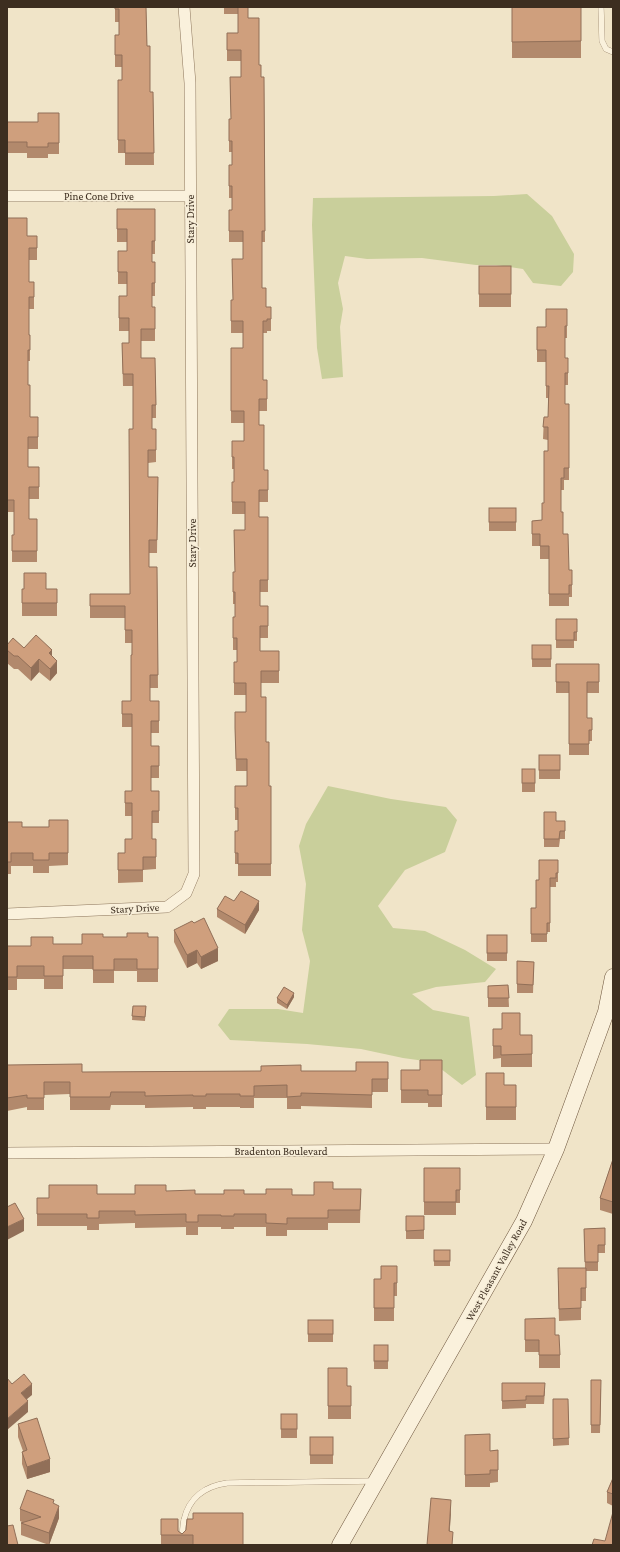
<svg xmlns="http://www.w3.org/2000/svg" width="620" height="1552" font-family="'Crimson Pro',serif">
<rect width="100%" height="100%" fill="#f0e4c8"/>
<g fill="#c9cf9b">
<polygon points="527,194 552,216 574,254 573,272 561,286 533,283 523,269 496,265 476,265 422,258 367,259 345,256 338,283 343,309 340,327 343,377 322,379 317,348 312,225 313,198 494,196"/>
<polygon points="328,786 391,799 446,807 457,820 445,852 405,870 378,906 393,928 425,931 465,950 496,969 485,982 436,987 412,994 433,1010 469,1017 476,1075 462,1085 432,1062 403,1058 361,1049 307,1044 230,1040 218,1025 229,1009 278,1009 303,1013 310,961 302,930 306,884 299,846 306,824"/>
</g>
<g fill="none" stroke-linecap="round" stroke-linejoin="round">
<g stroke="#8d765c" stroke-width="6">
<g id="service">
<polyline points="601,7 602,41 606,49 613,52"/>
<path d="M182,1545C183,1537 182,1528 184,1520C189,1497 206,1486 227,1483L374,1481"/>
</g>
</g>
<g stroke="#8d765c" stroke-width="12">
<g id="minor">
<polyline points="7,196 190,196"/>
<polyline points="7,914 167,907 186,893 194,874 190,83 184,7"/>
<polyline points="7,1153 556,1149"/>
</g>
</g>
<g stroke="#6f573f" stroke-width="17">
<polyline id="secondary" points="340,1545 524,1221 556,1149 606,1012 613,977"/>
</g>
<use href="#service" stroke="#faf1dc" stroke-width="5.5"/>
<use href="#minor" stroke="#faf1dc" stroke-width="11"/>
<use href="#secondary" stroke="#faf1dc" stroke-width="16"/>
</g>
<g fill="#b2896c">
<polygon points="115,7 146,7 147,46 150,92 153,92 154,165 125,165 125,153 118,153 118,80 122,80 122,67 115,67 115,35 119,35 119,22 115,22"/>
<polygon points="224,7 248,7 248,18 261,77 264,77 265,242 262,242 262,288 266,307 271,307 271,331 267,331 267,333 263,333 263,380 267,380 267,411 259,411 259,425 264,470 268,470 268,502 259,502 259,517 268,517 268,592 260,592 260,606 268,606 268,638 260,638 260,651 279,651 279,683 261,683 261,697 269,786 271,786 271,876 238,876 238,864 235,864 235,831 238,831 238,820 235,820 235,786 247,786 247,771 236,771 235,712 246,712 246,695 234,695 234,662 237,662 237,650 233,650 233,617 235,617 235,604 233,604 233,572 235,572 234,530 245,530 245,514 232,514 232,482 234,482 234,469 232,469 232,441 244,441 244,423 231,423 231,348 243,348 243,333 231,333 231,300 233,300 232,259 243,259 243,242 229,242 229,210 232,210 232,198 229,198 229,165 232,165 232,152 229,152 229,119 231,119 230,77 241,77 241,61 227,61 227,33 238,33 238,14 224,14"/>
<rect x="512" y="7" width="69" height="51"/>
<polygon points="59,113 59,154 48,154 48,158 27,158 27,153 7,153 7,122 38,122"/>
<polygon points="117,209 155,209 155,254 152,254 152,262 155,262 155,296 152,296 152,307 155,307 155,341 141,341 141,358 156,387 156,418 152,418 152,429 156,429 156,462 148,463 148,477 158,477 157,553 149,553 149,567 157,567 158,688 150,688 150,701 159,701 159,733 151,733 151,746 159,746 159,778 151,778 151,791 159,791 159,823 152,823 152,839 156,839 156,869 143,870 143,882 118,883 118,853 125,853 132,839 132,816 125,816 125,791 132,791 132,727 122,727 122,701 131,701 132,643 125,643 125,618 90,618 90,594 130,594 133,429 133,386 123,386 122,343 129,343 129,331 119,331 119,296 127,296 127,284 118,284 118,251 127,251 127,242 117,242"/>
<polygon points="7,218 27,236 37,236 37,260 29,260 29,282 34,282 34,309 29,309 29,335 30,335 30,361 28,361 28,385 30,417 38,417 38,449 28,449 28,467 39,467 39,499 29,499 29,519 37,519 37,562 12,562 12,535 14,535 14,512 7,512"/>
<rect x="479" y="266" width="32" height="41"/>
<polygon points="567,309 567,338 565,338 565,358 568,358 568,385 565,385 565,404 569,404 569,480 564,480 564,490 561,490 561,512 563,534 569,570 572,570 572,597 569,597 569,606 549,606 549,559 540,559 540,546 532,546 532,521 542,520 544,503 548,451 548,440 543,439 544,417 548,417 548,398 546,398 546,362 537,362 537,327 546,327"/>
<rect x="489" y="508" width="27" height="23"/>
<rect x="22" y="589" width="35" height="27"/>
<polygon points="556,619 577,619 577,641 574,641 574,648 556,648"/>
<polygon points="7,645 24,648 52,656 57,673 50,681 39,672 31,681 18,669 14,669 7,663"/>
<rect x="532" y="645" width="19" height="22"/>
<polygon points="556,664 599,664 599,693 587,693 587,718 592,718 592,741 589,741 589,755 569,755 569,693 556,693"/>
<rect x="539" y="755" width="21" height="24"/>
<rect x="522" y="769" width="13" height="23"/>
<polygon points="544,812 556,821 565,821 565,839 560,839 559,847 544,847"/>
<polygon points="68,820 68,865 49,866 49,873 33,873 33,866 11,866 11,874 7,874 7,822 22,827 49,827"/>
<polygon points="558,860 558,882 556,882 556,887 550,887 550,932 547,932 547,942 531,942 531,908 536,908"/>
<polygon points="234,901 259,910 245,934 217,917 217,909"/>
<polygon points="194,923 218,961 201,969 197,963 187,968 174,942 174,930"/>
<rect x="487" y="935" width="20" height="26"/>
<polygon points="103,937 158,937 158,982 137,982 137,971 114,971 114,983 93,983 93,969 63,969 63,989 44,989 44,979 17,979 17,990 7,990 7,946 31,946 53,944 82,944"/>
<polygon points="517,961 534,962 533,993 517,993"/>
<polygon points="508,985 509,1007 488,1007 488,986"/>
<polygon points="294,997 287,1009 277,1003 277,998"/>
<polygon points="133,1006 146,1006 145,1021 132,1020"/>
<polygon points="493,1029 520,1035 532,1035 532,1067 501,1067 501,1058 493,1059"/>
<polygon points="442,1060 442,1107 428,1107 428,1103 401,1103 401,1070 420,1070"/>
<polygon points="388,1062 388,1092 372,1092 372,1108 301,1106 301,1109 287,1109 287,1098 254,1098 254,1108 240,1108 240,1107 206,1107 206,1109 193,1109 193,1107 145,1108 145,1105 111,1105 110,1110 70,1110 70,1094 44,1095 44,1110 27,1110 27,1107 7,1111 7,1065 82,1072 356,1071"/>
<polygon points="486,1073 504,1085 516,1085 516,1120 486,1120"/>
<polygon points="613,1159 613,1214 600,1210 600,1198"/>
<polygon points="424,1168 460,1168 460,1203 456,1203 456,1215 424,1215"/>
<polygon points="333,1189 361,1189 360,1223 328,1223 328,1230 287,1230 287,1236 266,1236 266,1227 234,1227 234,1229 221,1229 221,1227 198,1227 198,1235 186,1235 186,1227 135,1228 135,1223 99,1224 99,1230 87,1230 87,1226 37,1226 37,1198 49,1198 97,1194 135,1194 166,1191 195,1194 314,1195"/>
<rect x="406" y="1216" width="18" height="23"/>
<polygon points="605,1228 605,1253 598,1253 598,1271 586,1271 586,1301 581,1301 581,1320 559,1321 558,1281 585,1268 584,1229"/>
<rect x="434" y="1250" width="16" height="16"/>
<polygon points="397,1266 397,1296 394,1296 394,1321 374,1321 374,1279 381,1279"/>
<polygon points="525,1319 555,1335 560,1355 560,1368 539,1368 539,1352 525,1352"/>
<rect x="308" y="1320" width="25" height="22"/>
<rect x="374" y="1345" width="14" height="24"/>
<polygon points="328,1368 347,1386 351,1386 351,1419 328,1419"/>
<polygon points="591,1380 601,1389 600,1433 591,1433"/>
<polygon points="502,1383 545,1391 544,1404 526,1404 526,1408 502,1409"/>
<polygon points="553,1399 568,1399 569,1445 553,1446"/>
<rect x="281" y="1414" width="16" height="24"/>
<polygon points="18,1424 50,1472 27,1479 22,1464 22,1452 23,1451 18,1437"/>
<polygon points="465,1435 490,1451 498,1450 498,1482 490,1483 490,1487 465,1487"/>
<rect x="310" y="1437" width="23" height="27"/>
<polygon points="613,1478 613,1506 607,1503 607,1492"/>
<polygon points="54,1504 59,1518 49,1545 21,1535 21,1523 22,1522 20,1521 20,1509"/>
<polygon points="161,1519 182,1534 186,1530 243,1545 161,1545"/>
</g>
<g fill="#916f58">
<polygon points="52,650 52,663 49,653"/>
<polygon points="39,659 39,672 31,681 31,668"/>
<polygon points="57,661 57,673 50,681 50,669"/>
<polygon points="259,901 259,910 245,934 245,925"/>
<polygon points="218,948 218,961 201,969 201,957"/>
<polygon points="197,950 197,963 187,968 187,955"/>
<polygon points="294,993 294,997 287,1009 287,1005"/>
<polygon points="24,1219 24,1231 7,1240 7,1227"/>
<polygon points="32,1384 32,1395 21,1404 21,1393"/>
<polygon points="28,1401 28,1412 7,1430 7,1419"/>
<polygon points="50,1459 50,1472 27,1479 27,1467"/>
<polygon points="451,1500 451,1512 449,1543 449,1531"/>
<polygon points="59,1506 59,1518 49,1545 49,1533"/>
</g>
<g fill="#cf9f7d" stroke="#916f58">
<polygon points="115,7 146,7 147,46 150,46 150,92 153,92 154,153 125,153 125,140 118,140 118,80 122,80 122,55 115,55 115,35 119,35 119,9 115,9"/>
<polygon points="238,7 248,7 248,18 259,18 259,65 261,65 261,77 264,77 265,231 262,231 262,288 266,288 266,307 271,307 271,319 267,319 267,321 263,321 263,380 267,380 267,399 259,399 259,425 264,425 264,470 268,470 268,490 259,490 259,517 268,517 268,580 260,580 260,606 268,606 268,626 260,626 260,651 279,651 279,671 261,671 261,697 266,697 266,742 269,742 269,786 271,786 271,864 238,864 238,853 235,853 235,831 238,831 238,808 235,808 235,786 247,786 247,759 236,759 235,728 235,712 246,712 246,683 234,683 234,662 237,662 237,638 233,638 233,617 235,617 235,592 233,592 233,572 235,572 234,530 245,530 245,502 232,502 232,482 234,482 234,457 232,457 232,441 244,441 244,411 231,411 231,348 243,348 243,321 231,321 231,300 233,300 232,259 243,259 243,231 229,231 229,210 232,210 232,186 229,186 229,165 232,165 232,141 229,141 229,119 231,119 230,77 241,77 241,50 227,50 227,33 238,33"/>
<polygon points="512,7 581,7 581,41 512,42"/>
<polygon points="38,113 59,113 59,143 48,143 48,147 27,147 27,142 7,142 7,122 38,122"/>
<polygon points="117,209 155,209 155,241 152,241 152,262 155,262 155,283 152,283 152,307 155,307 155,329 141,329 141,358 155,358 156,405 152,405 152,429 156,429 156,450 148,450 148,477 158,477 157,540 149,540 149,567 157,567 158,675 150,675 150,701 159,701 159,721 151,721 151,746 159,746 159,766 151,766 151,791 159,791 159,811 152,811 152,839 156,839 156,857 143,857 143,870 118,870 118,853 125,853 125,839 132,839 132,803 125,803 125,791 132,791 132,714 122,714 122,701 131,701 131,655 132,655 132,630 125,630 125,606 90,606 90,594 130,594 129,429 133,429 133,374 123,374 122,343 129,343 129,318 119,318 119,296 127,296 127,272 118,272 118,251 127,251 127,229 117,229"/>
<polygon points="7,218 27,218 27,236 37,236 37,248 29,248 29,282 34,282 34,297 29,297 29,335 30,335 30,350 28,350 28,385 30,385 30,417 38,417 38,437 28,437 28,467 39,467 39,487 29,487 29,519 37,519 37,551 12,551 12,535 14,535 14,500 7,500"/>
<rect x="479" y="266" width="32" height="28"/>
<polygon points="546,309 567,309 567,326 565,326 565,358 568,358 568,373 565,373 565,404 569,404 569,468 564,468 564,478 561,478 561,512 563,512 563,534 568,534 569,570 572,570 572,585 569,585 569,594 549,594 549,546 540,546 540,534 532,534 532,521 542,520 542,503 544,503 544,451 548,451 548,427 543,427 544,417 548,417 549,386 546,386 546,350 537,350 537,327 546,327"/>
<rect x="489" y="508" width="27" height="14"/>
<polygon points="24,573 46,573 46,589 57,589 57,603 22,603 22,589 24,589"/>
<polygon points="556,619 577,619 577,632 574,632 574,640 556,640"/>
<polygon points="36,635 52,650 49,653 57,661 50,669 39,659 31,668 18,656 14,656 7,650 7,645 13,638 24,648"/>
<rect x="532" y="645" width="19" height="14"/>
<polygon points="556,664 599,664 599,682 587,682 587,718 592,718 592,730 589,730 589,744 569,744 569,682 556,682"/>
<rect x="539" y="755" width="21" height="15"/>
<rect x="522" y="769" width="13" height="14"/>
<polygon points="544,812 556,812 556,821 565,821 565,831 560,831 559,839 544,839"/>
<polygon points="49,820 68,820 68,853 49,853 49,860 33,860 33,853 11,853 11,862 7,862 7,822 22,822 22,827 49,827"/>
<polygon points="539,860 558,860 558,873 556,873 556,878 550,878 550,923 547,923 547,934 531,934 531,908 536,908 536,880 539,880"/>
<polygon points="241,891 259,901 245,925 217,909 225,896 234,901"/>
<polygon points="204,918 218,948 201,957 197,950 187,955 174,930 192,921 194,923"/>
<polygon points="127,933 148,933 148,937 158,937 158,969 137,969 137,959 114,959 114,970 93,970 93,956 63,956 63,976 44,976 44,966 17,966 17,977 7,977 7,946 31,946 31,937 53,937 53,944 82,944 82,934 103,934 103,937 127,937"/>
<rect x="487" y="935" width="20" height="18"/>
<polygon points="517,961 534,962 533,985 517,984"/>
<polygon points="508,985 509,998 488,998 488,986"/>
<polygon points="284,987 294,993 287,1005 277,998"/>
<polygon points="133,1006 146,1006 145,1017 132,1016"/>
<polygon points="502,1013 520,1013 520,1035 532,1035 532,1054 501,1055 501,1046 493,1046 493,1029 502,1029"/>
<polygon points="420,1060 442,1060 442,1095 428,1095 428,1090 401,1090 401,1070 420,1070"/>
<polygon points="356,1062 388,1062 388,1079 372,1079 372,1095 301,1093 301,1096 287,1097 287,1085 254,1086 254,1096 240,1096 240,1094 206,1094 206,1096 193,1096 193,1095 145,1096 145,1092 111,1092 110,1097 70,1097 70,1082 44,1082 44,1098 27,1098 27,1095 7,1098 7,1065 82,1064 82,1072 261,1071 261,1066 301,1065 301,1071 356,1071"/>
<polygon points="486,1073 504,1073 504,1085 516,1085 516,1107 486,1107"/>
<polygon points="613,1159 613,1202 600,1198"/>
<polygon points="424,1168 460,1168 460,1190 456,1190 456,1202 424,1202"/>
<polygon points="314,1182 333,1182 333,1189 361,1189 360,1210 328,1210 328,1218 287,1218 287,1224 266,1223 266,1214 234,1214 234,1216 221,1216 221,1215 198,1215 198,1222 186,1222 186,1214 135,1215 135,1211 99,1211 99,1218 87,1218 87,1214 37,1214 37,1198 49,1198 49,1185 97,1185 97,1194 135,1194 135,1185 166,1185 166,1191 195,1190 195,1194 224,1194 224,1190 244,1190 244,1194 266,1194 266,1189 292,1189 292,1195 314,1195"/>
<polygon points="15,1203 24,1219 7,1227 7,1207"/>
<polygon points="406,1216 424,1216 424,1230 406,1231"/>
<polygon points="605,1228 605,1245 598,1245 598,1262 585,1262 584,1229"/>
<rect x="434" y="1250" width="16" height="11"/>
<polygon points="381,1266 397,1266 397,1283 394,1283 394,1308 374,1308 374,1279 381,1279"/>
<polygon points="558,1268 586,1268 586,1288 581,1288 581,1308 559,1309"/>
<polygon points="555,1318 555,1335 559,1335 560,1355 539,1355 539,1340 525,1340 525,1319"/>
<rect x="308" y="1320" width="25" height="14"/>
<rect x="374" y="1345" width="14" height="16"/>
<polygon points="328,1368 347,1368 347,1386 351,1386 351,1406 328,1406"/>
<polygon points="24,1374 32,1384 21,1393 28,1401 7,1419 7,1378 12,1384"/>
<polygon points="591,1380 601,1380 600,1425 591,1425"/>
<polygon points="502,1383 545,1383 544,1396 526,1396 526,1400 502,1401"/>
<polygon points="553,1399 568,1399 569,1438 553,1439"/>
<rect x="281" y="1414" width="16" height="15"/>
<polygon points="37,1418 50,1459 27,1467 22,1452 27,1450 18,1424"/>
<polygon points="490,1434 490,1451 498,1450 498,1470 490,1470 490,1474 465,1475 465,1435"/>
<rect x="310" y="1437" width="23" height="18"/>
<polygon points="613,1478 613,1494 607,1492"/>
<polygon points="27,1490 54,1500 53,1503 59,1506 49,1533 21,1523 41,1517 20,1509"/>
<polygon points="431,1498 451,1500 449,1531 453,1532 452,1545 427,1545"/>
<polygon points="613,1512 613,1545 592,1545 594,1539 605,1541"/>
<polygon points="193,1513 243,1513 243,1545 193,1545 193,1535 161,1535 161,1519 178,1519 178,1531 182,1534 186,1530 187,1519 193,1519"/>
<polygon points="13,1525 18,1545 7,1545 7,1526"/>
</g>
<g text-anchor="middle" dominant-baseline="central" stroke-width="3" stroke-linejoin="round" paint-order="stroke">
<g font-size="11" fill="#3d2e20" stroke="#f7eed8">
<text x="99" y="196">Pine Cone Drive</text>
<text transform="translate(190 219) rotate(-90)">Stary Drive</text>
<text transform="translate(192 543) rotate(-90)">Stary Drive</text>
<text transform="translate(135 908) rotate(-3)">Stary Drive</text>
<text x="281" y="1151">Bradenton Boulevard</text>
<text transform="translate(496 1270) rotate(-61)">West Pleasant Valley Road</text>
</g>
</g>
<rect width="620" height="1552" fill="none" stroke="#3d2e20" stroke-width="16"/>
</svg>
